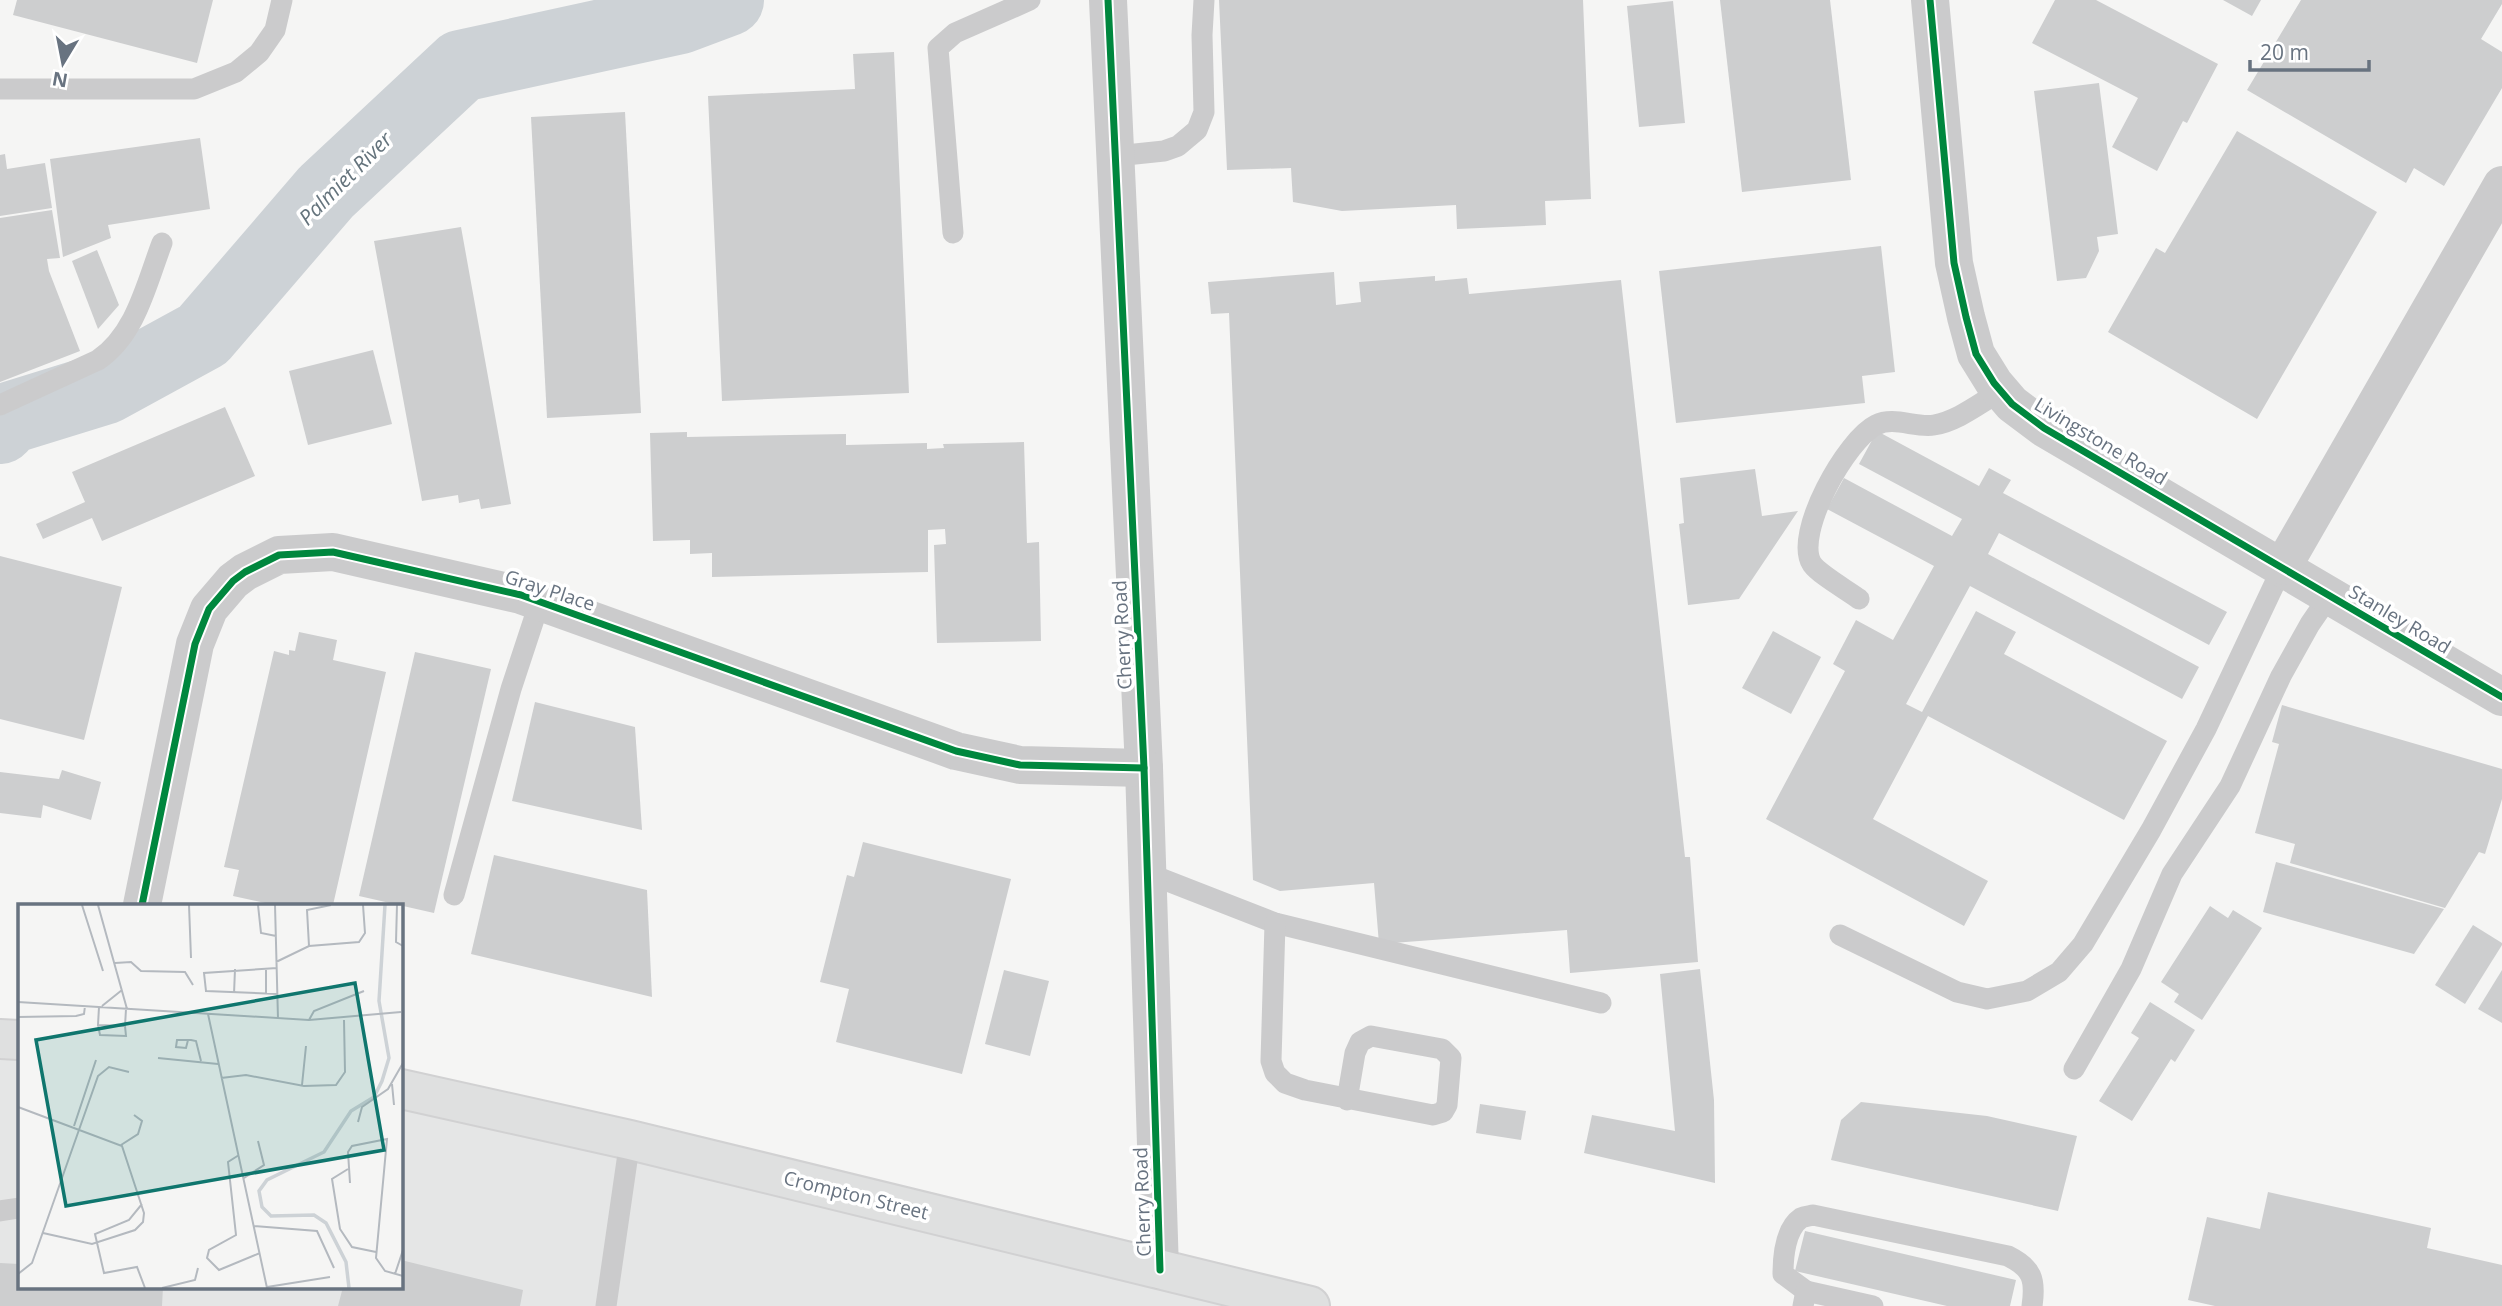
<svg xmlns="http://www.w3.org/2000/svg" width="2502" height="1306" font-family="'Open Sans',sans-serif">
<rect width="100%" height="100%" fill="#f5f5f4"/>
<polygon fill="#e5e6e6" points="0,1038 19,1039 19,1287 401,1287 401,1089 1324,1306 0,1306"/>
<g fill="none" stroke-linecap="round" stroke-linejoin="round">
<polyline stroke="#cdd2d6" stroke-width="72" points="0,428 9,418 106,388 203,335 326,192 461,66 680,18 728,0"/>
</g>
<g fill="#cdcecf">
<polygon points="17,0 213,0 197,63 13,15"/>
<polygon points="1219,0 1583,0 1591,199 1545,201 1546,225 1457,229 1456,205 1342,211 1293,202 1291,168 1227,170"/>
<polygon points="1720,0 1830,0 1851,180 1742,192"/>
<polygon points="2055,0 2096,0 2218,64 2187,123 2183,121 2157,171 2112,147 2138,98 2032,43"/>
<polygon points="2223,0 2261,0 2252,16"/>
<polygon points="2301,0 2502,0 2502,4 2481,39 2502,52 2502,88 2444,186 2414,168 2406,183 2247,90"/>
<polygon points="1673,1 1685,123 1639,127 1627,6"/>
<polygon points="894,52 909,393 722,401 708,96 855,89 853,54"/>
<polygon points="2099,83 2118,234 2097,237 2099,251 2086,278 2057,281 2034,91"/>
<polygon points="625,112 641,413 547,418 531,117"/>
<polygon points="2237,131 2377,212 2257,419 2108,332 2156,248 2165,253"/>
<polygon points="200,138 210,209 108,225 111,238 63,257 50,159"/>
<polygon points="5,154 7,169 45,163 52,208 0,216 0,155"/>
<polygon points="52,210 60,258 47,259 49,271 80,351 0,382 0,218"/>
<polygon points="461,227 511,504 481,509 479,499 459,503 458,495 422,501 374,241"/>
<polygon points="1881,246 1895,372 1862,376 1865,403 1676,423 1659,271"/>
<polygon points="97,250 119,305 98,329 72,261"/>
<polygon points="1334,272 1336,305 1361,302 1359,282 1435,276 1435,281 1467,278 1469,294 1621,280 1685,857 1690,857 1698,962 1570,973 1567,930 1379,944 1374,883 1280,891 1253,880 1229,313 1211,314 1208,282"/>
<polygon points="373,350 392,424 308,445 289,371"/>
<polygon points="225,407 255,476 102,541 92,518 43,539 36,524 85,502 72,472"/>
<polygon points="1877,431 1979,486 1989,468 2011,480 2003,493 2227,612 2209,645 1999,533 1988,554 2199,667 2182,699 1970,586 1906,704 1922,712 1976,611 2016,632 2004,654 2167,741 2124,820 1928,716 1873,819 1988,881 1964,926 1766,819 1845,671 1833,664 1856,620 1893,640 1934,566 1827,509 1844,478 1952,536 1962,519 1859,464"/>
<polygon points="687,432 687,437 846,434 846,445 927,443 927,449 944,448 943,444 1024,442 1027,543 1039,542 1041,641 937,643 934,545 946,544 945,529 928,530 928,572 712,577 712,553 690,554 690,540 653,541 650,433"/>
<polygon points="1755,469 1762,516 1798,511 1739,599 1688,605 1679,524 1684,523 1680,478"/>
<polygon points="0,556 122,587 84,740 0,719"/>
<polygon points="1773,631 1821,657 1791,714 1742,688"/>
<polygon points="299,632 337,640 333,660 386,672 333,905 274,905 233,896 239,870 224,867 274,651 289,655 289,650 295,651"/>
<polygon points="415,652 491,669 434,913 359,896"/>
<polygon points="535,702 635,727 642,830 512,801"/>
<polygon points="2282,705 2502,769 2502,799 2485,854 2479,852 2445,908 2290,863 2295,844 2255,833 2279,744 2272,742"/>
<polygon points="62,770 101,782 91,820 43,805 41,818 0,813 0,772 59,779"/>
<polygon points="863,842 1011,879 962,1074 836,1042 849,989 820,982 847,875 854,877"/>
<polygon points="494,855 647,890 652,997 471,954"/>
<polygon points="2276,862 2444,909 2414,954 2263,912"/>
<polygon points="2210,906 2228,918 2233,910 2262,928 2202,1020 2174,1002 2179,994 2161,982"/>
<polygon points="2473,925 2502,943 2502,945 2465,1004 2435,985"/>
<polygon points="1700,969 1714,1100 1715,1183 1584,1153 1592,1115 1675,1131 1660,974"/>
<polygon points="1004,970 1049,981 1030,1056 985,1044"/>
<polygon points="2502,970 2502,1023 2478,1009"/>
<polygon points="2150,1002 2195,1030 2175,1062 2171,1059 2132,1121 2099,1101 2139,1038 2131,1033"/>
<polygon points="1861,1102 1987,1116 2077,1136 2058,1211 1831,1160 1841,1120"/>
<polygon points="1480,1104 1526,1111 1521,1140 1476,1133"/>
<polygon points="2268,1192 2431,1228 2427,1248 2502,1265 2502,1306 2215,1306 2188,1300 2207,1217 2260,1229"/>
<polygon points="1805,1231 2016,1280 2010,1306 1947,1306 1795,1271"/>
<polygon points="401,1260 523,1290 520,1306 338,1306 343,1287 401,1287"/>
<polygon points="0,1263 19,1264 19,1287 163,1287 162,1306 0,1306"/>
</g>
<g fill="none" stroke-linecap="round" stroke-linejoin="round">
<g stroke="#d1d1d2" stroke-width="42">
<g id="secondary">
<polyline points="0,1039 19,1040"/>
<polyline points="401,1089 630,1140 1310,1306"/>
</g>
</g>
<g stroke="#cbcbcc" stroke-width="21">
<polyline points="0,89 194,89 236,72 259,53 275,30 282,0"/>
<polyline points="1116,156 1164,151 1178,146 1197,130 1204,112 1202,35 1204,0"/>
<polyline points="953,233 938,48 955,33 1030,0"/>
<path d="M0,405L98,360C136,334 146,285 162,243"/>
<path d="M1859,599C1847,590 1820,575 1812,564C1793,534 1847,439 1876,425C1894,416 1915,428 1934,425C1958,421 1980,403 2001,391"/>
<polyline points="1147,873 1275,923 1601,1003"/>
<polyline points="454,895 511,689 540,601"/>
<polyline points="1275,923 1271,1061 1275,1073 1285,1083 1305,1090 1433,1115 1443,1112 1447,1105 1451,1058 1442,1049 1371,1036 1360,1042 1355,1053 1347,1100"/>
<polyline points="1840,935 1957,992 1987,999 2027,991 2059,972 2083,944 2151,830 2206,729 2283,566"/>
<polyline points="2074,1069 2131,969 2172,874 2230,786 2281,676 2310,624 2330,595"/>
<polyline points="0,1211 19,1208"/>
<path d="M1806,1291L1783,1274C1783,1258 1785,1229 1801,1218C1805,1216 1809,1216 1813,1215L2008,1256C2032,1268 2036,1279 2032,1306"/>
<polyline points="606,1306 630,1140"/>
<polyline points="1803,1306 1806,1291 1873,1306"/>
</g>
<g stroke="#cbcbcc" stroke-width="38">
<polyline points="1108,0 1144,768 1160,1270"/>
<polyline points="1930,0 1954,263 1966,317 1976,354 1994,383 2012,404 2044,428 2502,697"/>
<polyline points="2283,566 2502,185"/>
<polyline points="142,905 195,644 209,609 233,581 245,572 279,555 333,552 521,595 956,751 1020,765 1144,768"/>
</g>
<use href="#secondary" stroke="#dfe0e0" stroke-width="38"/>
<g stroke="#fff" stroke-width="11">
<g id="cycleway">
<polyline points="1108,0 1144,768 1160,1270"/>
<polyline points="1930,0 1954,263 1966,317 1976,354 1994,383 2012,404 2044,428 2502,697"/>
<polyline points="142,905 195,644 209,609 233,581 245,572 279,555 333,552 521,595 956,751 1020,765 1144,768"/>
</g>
</g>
<use href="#cycleway" stroke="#00873e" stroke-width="7"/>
</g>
<g text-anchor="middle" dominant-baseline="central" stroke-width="7" stroke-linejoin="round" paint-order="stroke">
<g font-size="19" fill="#687380" stroke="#fff">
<text transform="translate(2101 441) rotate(31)">Livingstone Road</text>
<text transform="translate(550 590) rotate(18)">Gray Place</text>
<text transform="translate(2400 619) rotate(31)">Stanley Road</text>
<text transform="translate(1122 635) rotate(-93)">Cherry Road</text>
<text transform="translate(856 1195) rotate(14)">Crompton Street</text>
<text transform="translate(1142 1202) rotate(-92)">Cherry Road</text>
</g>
<g font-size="21" font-style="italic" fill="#64737c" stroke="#fff">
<text transform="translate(345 178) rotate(-45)">Palmiet River</text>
</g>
</g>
<g transform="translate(18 904)">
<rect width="385" height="385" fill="#f5f5f4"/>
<path fill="none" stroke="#cdd2d6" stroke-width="3.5" d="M331,384L328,358L308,319L296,311L253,312L244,303L241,287L249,276L306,248L333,207L356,193L364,177L371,154L361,97L367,1"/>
<path fill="none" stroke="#b4b9bf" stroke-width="2" d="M64,1L85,67M80,1L109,105M171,1L173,54M240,1L243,29L258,32M257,1L260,115M379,1L378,38L385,42M291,42L289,6L313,1M258,58L291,42L341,38L347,29L345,1M97,59L113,58L123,67L167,68L175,81M259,64L186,69L188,87L260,90M216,90L217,65M248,90V65M0,98L291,116L383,108M84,102L104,86M81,103L80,121L107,122L108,105M190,110L249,384M0,113L58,112L66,110L67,102M291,116L296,107L346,87M80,121L82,131L108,132L107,122M170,136L168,144L158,143L159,136H173L178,137L183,157M140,154L200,160M203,174L228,171L286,182L318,181L327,168L326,116M374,180L376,201M284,181L288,142M0,203L104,242L126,309L125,318L117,326L74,340L25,329M340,218L344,203L370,185L385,159M56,222L78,156M103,241L120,230L124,217L116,211M221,251L210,258L218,331L191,346L189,354L201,366L242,349M330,265L314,275L322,325L334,343L358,348M226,274L246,261L240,237M332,279L330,248L334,242L369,235L358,354L367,367L385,372M124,300L111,316L77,330L86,369L119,363L127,384M236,322L299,327L316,364M0,370L14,359L80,172L91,163L111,168M377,370L385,346M249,383L312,373M144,384L177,376L180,364"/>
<path fill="#0f766e" fill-opacity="0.15" stroke="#0f766e" stroke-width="3.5" d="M337,79L366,246L48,302L18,136Z"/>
<rect width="385" height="385" fill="none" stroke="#687380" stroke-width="3.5"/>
</g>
<g transform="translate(63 63) rotate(190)" stroke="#ffffff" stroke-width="5" paint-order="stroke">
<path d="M0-5L12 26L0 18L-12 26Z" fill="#687380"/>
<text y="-10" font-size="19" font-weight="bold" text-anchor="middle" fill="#687380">N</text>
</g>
<path d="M2250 60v10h119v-10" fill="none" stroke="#687380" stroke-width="3.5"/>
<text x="2260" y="60" font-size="21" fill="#687380" stroke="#ffffff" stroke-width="5" paint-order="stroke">20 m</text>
</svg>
